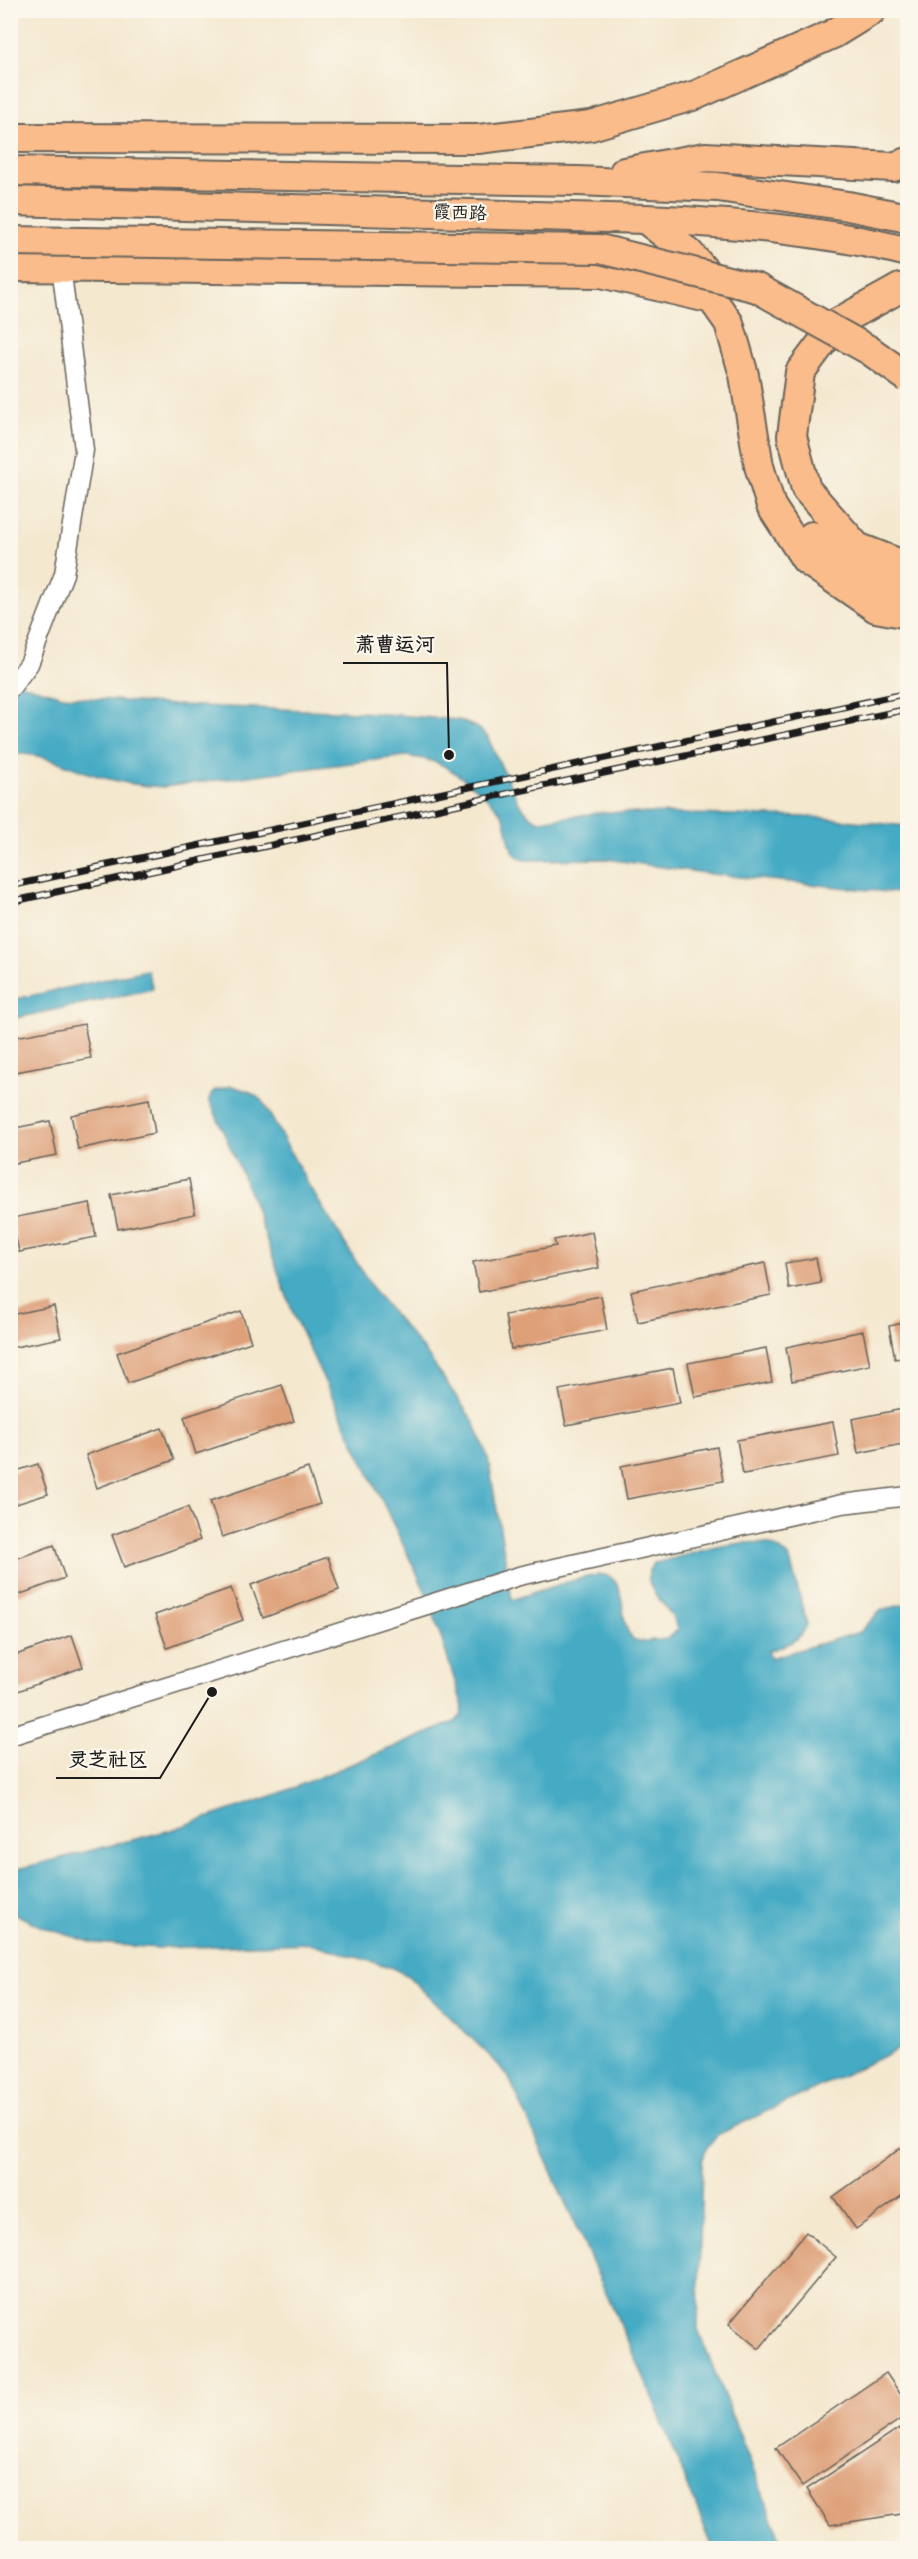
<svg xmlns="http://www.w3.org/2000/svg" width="918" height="2559" font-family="Pangolin,'LXGW WenKai TC',sans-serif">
<rect width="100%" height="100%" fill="#fbf7ec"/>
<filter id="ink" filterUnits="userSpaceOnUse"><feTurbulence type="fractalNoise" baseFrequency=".0167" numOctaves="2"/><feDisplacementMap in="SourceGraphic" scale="12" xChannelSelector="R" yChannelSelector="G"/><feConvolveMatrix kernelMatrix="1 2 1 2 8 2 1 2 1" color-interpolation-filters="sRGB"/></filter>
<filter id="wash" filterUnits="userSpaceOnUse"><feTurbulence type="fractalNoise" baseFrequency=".008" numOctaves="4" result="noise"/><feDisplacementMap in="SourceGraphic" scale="24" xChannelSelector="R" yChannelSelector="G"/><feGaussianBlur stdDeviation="1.35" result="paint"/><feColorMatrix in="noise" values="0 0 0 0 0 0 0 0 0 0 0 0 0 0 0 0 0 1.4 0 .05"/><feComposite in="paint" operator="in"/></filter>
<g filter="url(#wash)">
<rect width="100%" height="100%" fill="#f4e8cf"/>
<g fill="#45aac4" stroke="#306370" stroke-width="1.5">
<path d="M10,681L63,696L173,705L360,712L458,720L476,727L487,736L518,802L530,816L539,821L604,812L812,817L907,826V894L711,874L607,859L524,860C505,853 511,831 503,816C493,800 456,771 438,763C428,759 417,758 406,756L163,787C140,786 117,782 95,775C65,766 43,752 11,754Z"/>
<polygon points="147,970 153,989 11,1019 11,1000"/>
<path d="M231,1086L248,1091L262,1100L309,1186L375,1292L426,1353L474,1422L488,1457L512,1600C530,1594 590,1572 606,1575C630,1581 617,1631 635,1640C640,1642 648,1641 653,1640C664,1640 670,1639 677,1630C674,1606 645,1597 649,1570L654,1563C686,1556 732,1539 764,1543C774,1544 781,1551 789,1556L807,1624C802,1641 784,1646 768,1651L771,1658L860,1632L881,1610L907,1604V2045L717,2135L707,2147L702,2162L698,2329L784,2548H713L643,2375L509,2078L496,2062L407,1975L390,1967L309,1943L159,1948L94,1943L42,1927L11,1912V1869H18L171,1830L278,1794L455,1722L461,1716L463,1707L429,1599L295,1319L248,1188L209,1099L214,1091Z"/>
</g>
<g id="blocks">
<g fill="#dea079">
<polygon points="84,1024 91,1058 10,1073 10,1038"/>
<polygon points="149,1099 155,1133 78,1149 71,1115"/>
<polygon points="50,1121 57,1155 10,1164 10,1129"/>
<polygon points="189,1179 195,1214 118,1229 111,1195"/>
<polygon points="90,1203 96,1237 19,1252 12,1218"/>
<polygon points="592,1232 599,1268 479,1292 473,1262 556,1246 554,1240"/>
<polygon points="816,1258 821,1283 789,1289 785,1263"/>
<polygon points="765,1263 771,1295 638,1322 631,1291"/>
<polygon points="601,1296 607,1330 511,1349 505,1315"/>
<polygon points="54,1306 61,1338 10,1348 10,1315"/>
<polygon points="241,1311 251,1342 128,1383 117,1353"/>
<polygon points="908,1322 908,1357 895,1359 889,1326"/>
<polygon points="863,1331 870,1365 792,1381 786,1347"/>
<polygon points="766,1348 772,1382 695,1397 688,1363"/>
<polygon points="673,1368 680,1403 566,1425 559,1390"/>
<polygon points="282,1385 294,1421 196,1454 184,1417"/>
<polygon points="908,1408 908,1443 858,1453 852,1419"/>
<polygon points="833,1422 839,1456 743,1474 737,1440"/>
<polygon points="162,1428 174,1460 97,1488 86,1455"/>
<polygon points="717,1447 723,1481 627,1499 621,1466"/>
<polygon points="38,1464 48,1494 10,1506 10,1473"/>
<polygon points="308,1468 320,1504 222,1537 210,1501"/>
<polygon points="188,1507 200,1540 124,1567 112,1535"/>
<polygon points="54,1545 65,1578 10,1598 10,1561"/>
<polygon points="328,1557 339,1590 263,1618 251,1585"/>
<polygon points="231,1588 243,1620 167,1648 155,1615"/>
<polygon points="72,1635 83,1667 10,1694 10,1657"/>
<polygon points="908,2143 908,2191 856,2229 833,2197"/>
<polygon points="806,2232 836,2257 759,2349 729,2324"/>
<polygon points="886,2373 908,2405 908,2414 802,2486 776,2448"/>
<polygon points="899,2428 908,2440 908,2513 830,2525 807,2489"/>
</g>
</g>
</g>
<g filter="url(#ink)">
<use href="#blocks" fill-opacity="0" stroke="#68635b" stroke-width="1.5"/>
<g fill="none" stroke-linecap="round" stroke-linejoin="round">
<g stroke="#68635b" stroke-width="21">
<g id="street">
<polyline points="10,689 29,664 64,574 84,450 61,266"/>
<polyline points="10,1736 519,1576 842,1504 908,1496"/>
</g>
</g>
<g stroke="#68635b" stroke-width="32">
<g id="primary">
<polyline points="10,138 478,139 591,126 696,95 833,34 872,10"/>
<polyline points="10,171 578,181 718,187 848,206 908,218"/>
<polyline points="624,172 705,157 893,167 908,162"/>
<path d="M10,201L645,219C732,223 823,230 908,252"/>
<polyline points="645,219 689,253 718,286"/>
<polyline points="10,267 601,273 712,299 729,323 744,375 759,466 771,506 806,560 876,608 908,614"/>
<polyline points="908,287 900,288 837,323 800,372 792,436 806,489 857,547 908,567"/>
<polyline points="812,536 823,551 887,584 908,588"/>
</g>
</g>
<use href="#street" stroke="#fff" stroke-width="18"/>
<use href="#primary" stroke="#fabc8b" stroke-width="28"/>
<g stroke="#1c1c1c" stroke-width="7">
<g id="rail">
<polyline points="10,886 908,693"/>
<polyline points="10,902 533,788 908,709"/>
</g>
</g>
<use href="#rail" stroke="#fbf7ec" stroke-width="4.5" stroke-dasharray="14" stroke-linecap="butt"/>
<g stroke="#68635b" stroke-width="32" stroke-linecap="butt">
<polyline id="primary-bridge" points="10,241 600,249 757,288 869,350 908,378"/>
</g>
<use href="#primary-bridge" stroke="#fabc8b" stroke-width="28"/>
</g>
</g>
<g text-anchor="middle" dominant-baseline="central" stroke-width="4.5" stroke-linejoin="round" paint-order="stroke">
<g font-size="18" fill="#1c1c1c" stroke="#fbf7ec">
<text transform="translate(460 213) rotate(2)">霞西路</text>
</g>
</g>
<path fill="none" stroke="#1c1c1c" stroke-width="2" d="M449 755L447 663H343M212 1692L160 1778H56"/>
<g fill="#1c1c1c" stroke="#fbf7ec" stroke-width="2">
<circle cx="449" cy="755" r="6"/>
<circle cx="212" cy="1692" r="6"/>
</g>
<g font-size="20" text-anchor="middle" font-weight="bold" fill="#1c1c1c" stroke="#fbf7ec" stroke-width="4.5" stroke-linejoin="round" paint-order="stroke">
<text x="395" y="651">萧曹运河</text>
<text x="108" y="1766">灵芝社区</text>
</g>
<rect width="918" height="2559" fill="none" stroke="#fbf7ec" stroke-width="36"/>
</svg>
